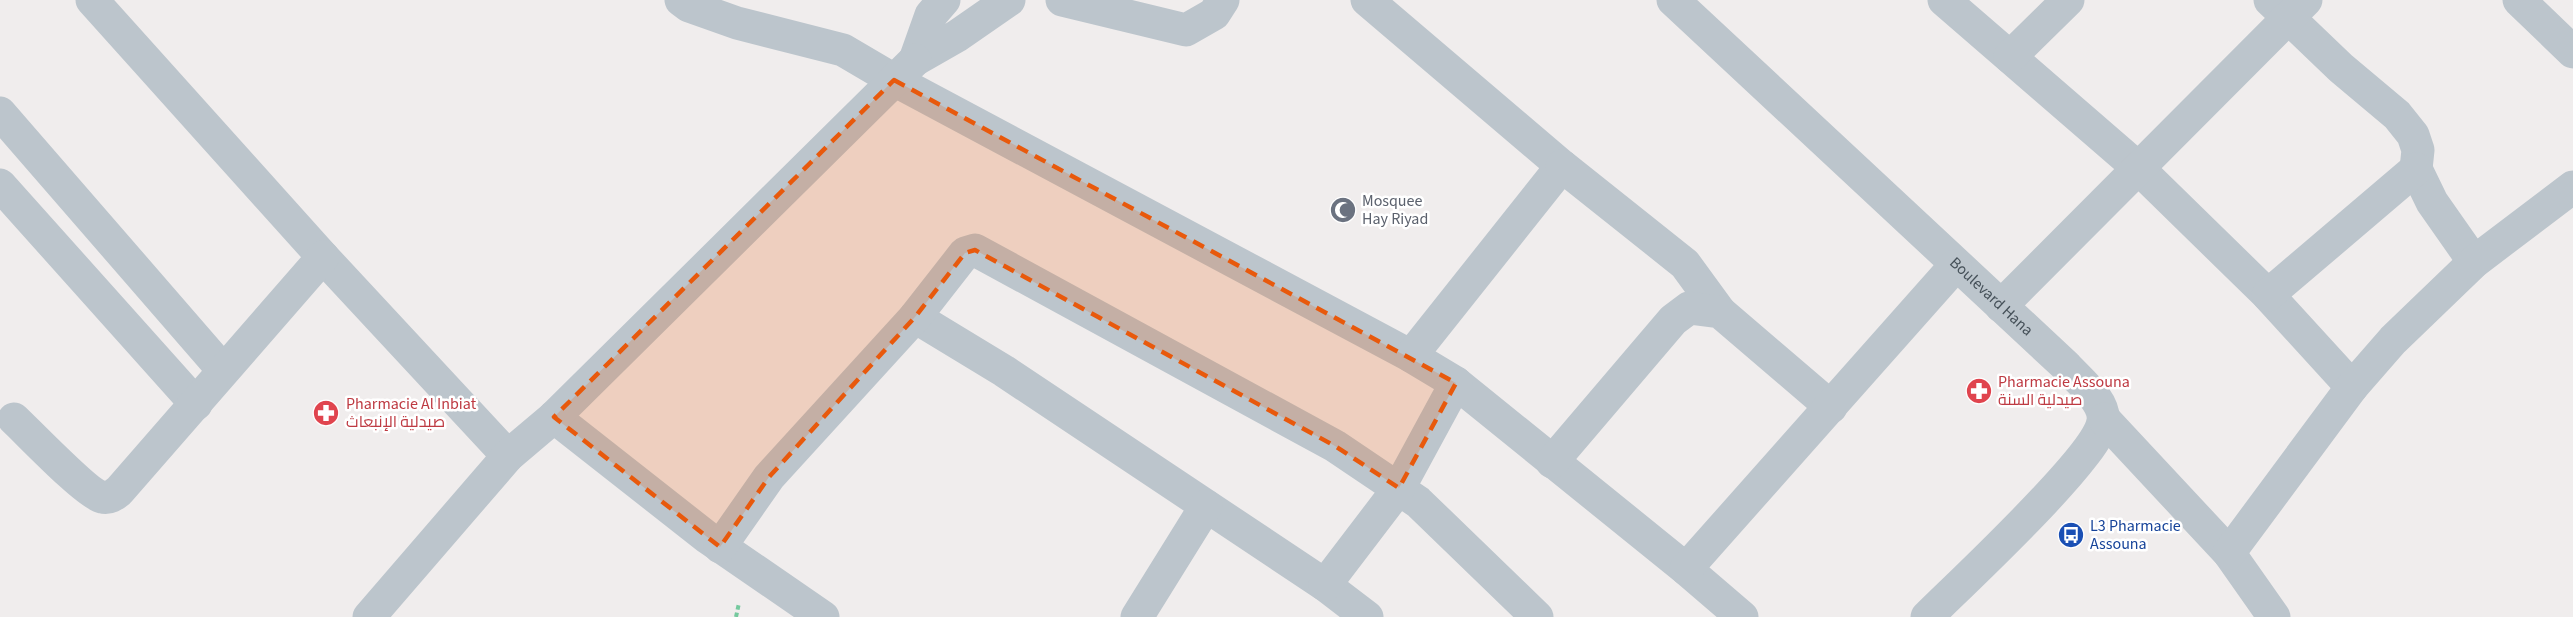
<svg xmlns="http://www.w3.org/2000/svg" width="2573" height="617" font-family="'Source Sans 3',Cairo,sans-serif">
<rect width="100%" height="100%" fill="#f0eded"/>
<g fill="none" stroke-linecap="round" stroke-linejoin="round">
<polyline stroke="#75c99e" stroke-width="4" stroke-dasharray="4.5 3" stroke-linecap="butt" points="736,617 739,603"/>
<g stroke="#bcc5cc" stroke-width="33">
<polyline points="92,0 323,257 508,456"/>
<polyline points="681,0 689,6 737,23 843,50 894,80 1411,356 1456,383 1686,569 1742,617"/>
<polyline points="944,0 931,15 915,60 957,36 1009,0"/>
<polyline points="1062,0 1186,30 1214,14 1223,0"/>
<polyline points="1367,0 1562,166 1411,356"/>
<path id="s1" d="M1673,0L2066,366C2078,380 2106,401 2103,421C2098,457 1960,584 1927,617"/>
<polyline points="1944,0 2137,167 2268,295 2352,387"/>
<polyline points="2270,0 2341,68 2397,115 2413,135 2418,150 2416,169 2432,202 2474,262"/>
<polyline points="2519,0 2573,52"/>
<polyline points="2010,57 2068,0"/>
<polyline points="0,113 223,370"/>
<polyline points="1562,166 1685,264 1720,312"/>
<polyline points="0,185 196,404"/>
<polyline points="2268,295 2416,169"/>
<polyline points="2001,306 2306,0"/>
<polyline points="915,317 1004,371 1325,585 1367,617"/>
<polyline points="554,417 708,538 823,617"/>
<path d="M14,419C29,433 87,494 102,497C109,499 114,495 119,491L323,257"/>
<polyline points="2104,419 2229,553 2274,617"/>
<polyline points="1552,462 1673,320 1689,308 1720,312 1831,407"/>
<polyline points="720,547 769,477 915,317 965,253 975,250 1335,446 1418,502 1537,617"/>
<polyline points="2229,553 2352,387 2393,340 2474,262 2573,187"/>
<polyline points="1686,569 1955,266"/>
<polyline points="1325,585 1399,488 1456,383"/>
<polyline points="369,617 508,456 554,417 915,60"/>
<polyline points="1137,617 1206,506"/>
</g>
</g>
<path fill="#e8590c" fill-opacity="0.2" stroke="#e8590c" stroke-width="4.5" stroke-dasharray="12 8" stroke-linejoin="round" d="M894,80L1456,383L1399,488L1335,446L975,250L965,253L915,317L769,477L720,547L554,417Z"/>
<defs>
<g id="mosque-disc" transform="scale(1.35)"><circle r="9.5" fill="#6b7280" stroke="#fff"/><path d="M3.5-4.9A6 6 0 1 0 3.5 4.9A5 5 0 1 1 3.5-4.9Z" fill="#fff"/></g>
<g id="pharmacy-disc" transform="scale(1.35)"><circle r="9.5" fill="#e0444e" stroke="#fff"/><path d="M-2-6h4v4h4v4h-4v4h-4v-4h-4v-4h4Z" fill="#fff"/></g>
<g id="bus-disc" transform="scale(1.35)"><circle r="9.5" fill="#1a4fb4" stroke="#fff"/><path d="M-5-6H5V4H4V6H2V4H-2V6H-4V4H-5ZM-3.5-4V0h7V-4ZM-3.5 1.2v1.5H-2V1.2ZM2 1.2v1.5H3.5V1.2Z" fill="#fff"/></g>
</defs>
<g fill-rule="evenodd">
<use href="#mosque-disc" x="1343" y="210"/>
<use href="#pharmacy-disc" x="1979" y="391"/>
<use href="#pharmacy-disc" x="326" y="413"/>
<use href="#bus-disc" x="2071" y="535"/>
</g>
<g text-anchor="middle" dominant-baseline="central" stroke-width="5" stroke-linejoin="round" paint-order="stroke">
<g font-size="16" fill="#5b616d" stroke="#fff" text-anchor="start">
<text x="1362" y="201">Mosquee<tspan x="1362" dy="18">Hay Riyad</tspan></text>
</g>
<g font-size="16" fill="#465159" stroke="#fff">
<text stroke="none"><textPath href="#s1" startOffset="435">Boulevard Hana</textPath></text>
</g>
<g font-size="16" fill="#be3a42" stroke="#fff" text-anchor="start">
<text x="1998" y="382">Pharmacie Assouna<tspan x="1998" dy="18">صيدلية السنة</tspan></text>
<text x="346" y="404">Pharmacie Al Inbiat<tspan x="346" dy="18">صيدلية الإنبعاث</tspan></text>
</g>
<g font-size="16" fill="#164399" stroke="#fff" text-anchor="start">
<text x="2090" y="526">L3 Pharmacie<tspan x="2090" dy="18">Assouna</tspan></text>
</g>
</g>
</svg>
